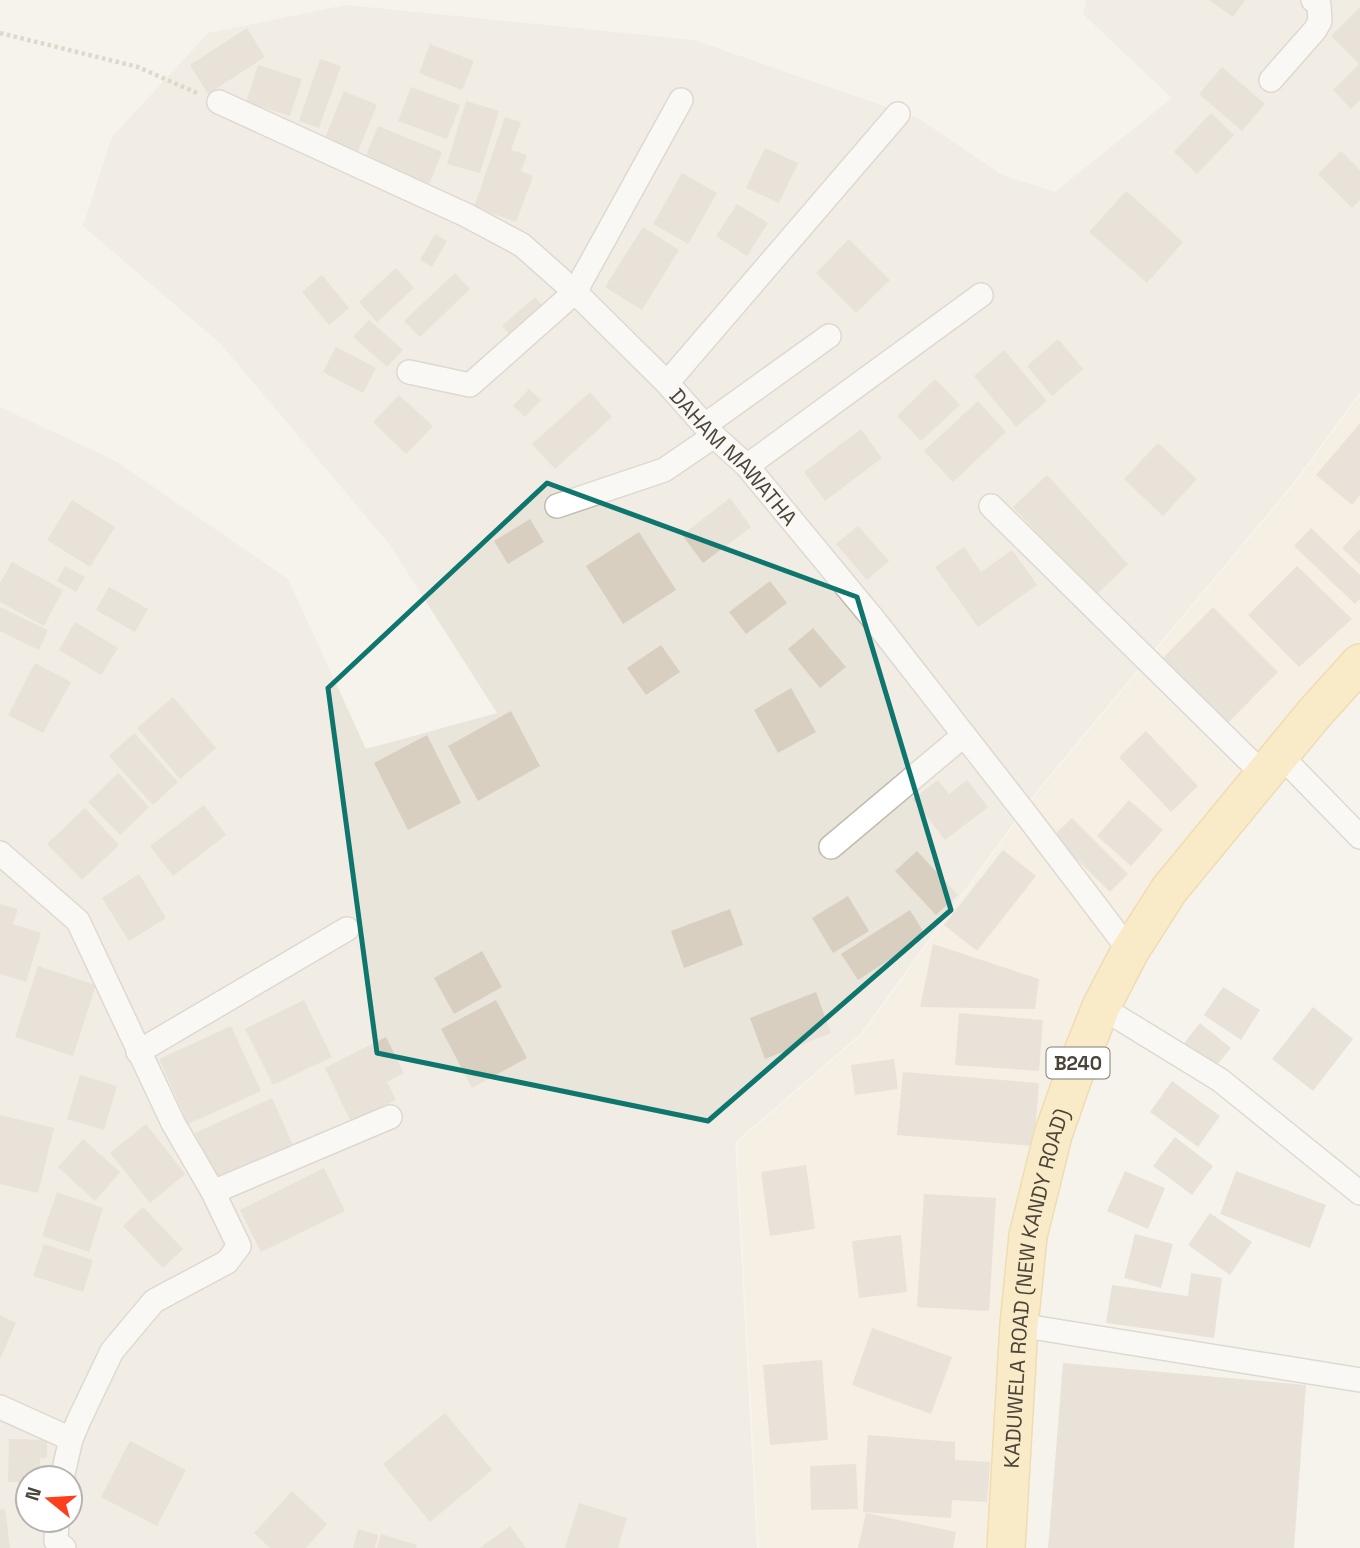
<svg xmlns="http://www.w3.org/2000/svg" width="1360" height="1548" font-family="'Space Grotesk',sans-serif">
<rect width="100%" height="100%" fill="#f6f3ec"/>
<path fill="#eae5da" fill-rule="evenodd" d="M1086,0H1360V392L1293,483L1039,788L860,1034L735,1142L757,1548H0V407L114,460L288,579L366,749L497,713L390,545L221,344L83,226L112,137L208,33L346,5L694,40L918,118L1002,175L1055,192L1172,98L1083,14ZM28,1478H70V1520H28Z"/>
<polygon fill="#f7ead8" points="1360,395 1360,649 1159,883 1041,1132 993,1548 759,1548 737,1143 862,1035 1041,789 1295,484"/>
<g fill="#d8cfc1">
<polygon points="1209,0 1245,0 1233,17"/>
<polygon points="1360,7 1360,100 1351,109 1333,90 1359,64 1331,36"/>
<polygon points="247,28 265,57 208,94 190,65"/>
<polygon points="430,44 474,61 462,90 419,73"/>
<polygon points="320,59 341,66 319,128 299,121"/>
<polygon points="258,65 302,79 290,116 246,102"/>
<polygon points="1222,67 1265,104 1242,131 1199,94"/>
<polygon points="411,87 460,105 447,139 398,121"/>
<polygon points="344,91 377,105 358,151 325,138"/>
<polygon points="466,101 499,111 480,173 447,164"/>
<polygon points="1211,113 1234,135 1197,174 1174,152"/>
<polygon points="505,117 521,122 511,150 527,155 521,171 533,176 516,222 474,207"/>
<polygon points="378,126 442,152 429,185 365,158"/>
<polygon points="765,148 798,163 779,203 746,188"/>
<polygon points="1341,151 1360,170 1360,200 1352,208 1318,174"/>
<polygon points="682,173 717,193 688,244 653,224"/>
<polygon points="1126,191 1183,242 1147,283 1089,232"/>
<polygon points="737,204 768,223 747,256 716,236"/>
<polygon points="643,227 679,250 642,310 605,287"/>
<polygon points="435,234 447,241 432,267 420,260"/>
<polygon points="849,239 890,280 856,313 816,273"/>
<polygon points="396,268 414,288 377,322 359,302"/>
<polygon points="455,273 470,289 420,337 404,321"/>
<polygon points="322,275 349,308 329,325 302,292"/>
<polygon points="535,297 550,314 517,343 502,326"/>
<polygon points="369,320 403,350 387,367 353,337"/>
<polygon points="1058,339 1083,369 1052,396 1027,366"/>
<polygon points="336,347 376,368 363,393 323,372"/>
<polygon points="1004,350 1047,401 1016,427 974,376"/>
<polygon points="935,379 960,405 921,441 897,416"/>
<polygon points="529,389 541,400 525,417 513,406"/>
<polygon points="590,392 612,417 555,469 532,444"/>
<polygon points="399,395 433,426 406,454 373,422"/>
<polygon points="978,401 1006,432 953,482 924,451"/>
<polygon points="1360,423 1360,495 1352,505 1316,475"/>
<polygon points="861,429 882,458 825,501 804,472"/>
<polygon points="1158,443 1197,479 1163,516 1124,479"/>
<polygon points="1047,475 1128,564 1095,596 1013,507"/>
<polygon points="730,498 751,527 703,563 682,535"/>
<polygon points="72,500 115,527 90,567 47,540"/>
<polygon points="530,519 544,542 508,564 494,541"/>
<polygon points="858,526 889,561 867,580 836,544"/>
<polygon points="1311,528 1360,575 1360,599 1355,604 1294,546"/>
<polygon points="1360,529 1360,565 1342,548"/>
<polygon points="639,532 676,590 623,624 586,566"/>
<polygon points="964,547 981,572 1012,550 1037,585 978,627 935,567"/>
<polygon points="12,562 63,590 44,626 0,602 0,583"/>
<polygon points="65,566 85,577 76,592 57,581"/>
<polygon points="1297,566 1352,619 1299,667 1248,615"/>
<polygon points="770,581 787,603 746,634 729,612"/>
<polygon points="109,587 148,609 135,632 96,610"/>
<polygon points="0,607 48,630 39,650 0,631"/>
<polygon points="1213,607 1278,672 1226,725 1161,660"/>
<polygon points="75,622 118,648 101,675 59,650"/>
<polygon points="813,628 846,667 820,688 788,649"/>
<polygon points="661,645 680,672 646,695 627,668"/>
<polygon points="35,663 71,682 43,733 8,715"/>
<polygon points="791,688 816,732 778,753 754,710"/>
<polygon points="173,697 216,748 180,779 137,728"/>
<polygon points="511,711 540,766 478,801 448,746"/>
<polygon points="1146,731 1198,786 1171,812 1119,757"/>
<polygon points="134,733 178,782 153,805 109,756"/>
<polygon points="427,735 461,803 408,830 374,763"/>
<polygon points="118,773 149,807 120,835 88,802"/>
<polygon points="938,780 949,794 967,780 988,807 945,840 913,799"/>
<polygon points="1129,800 1163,830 1131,866 1097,836"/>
<polygon points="204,805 226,835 173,876 150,846"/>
<polygon points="85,808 119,845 82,880 47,844"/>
<polygon points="1072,818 1128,874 1110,892 1053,836"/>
<polygon points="1003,850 1036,876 977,951 944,925"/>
<polygon points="917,851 958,895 936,915 895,871"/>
<polygon points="139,874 166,918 129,941 102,898"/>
<polygon points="848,896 869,931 833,953 812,918"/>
<polygon points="0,904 18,909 13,924 41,933 26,982 0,974"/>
<polygon points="730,909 743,945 684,968 671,931"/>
<polygon points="910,910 926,936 858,980 841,954"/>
<polygon points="933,944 1039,979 1035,1009 920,1007"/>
<polygon points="482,951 502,987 454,1014 434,978"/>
<polygon points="38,966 96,985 73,1056 15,1037"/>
<polygon points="1223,987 1260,1010 1241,1040 1204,1015"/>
<polygon points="816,992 831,1033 765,1059 750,1018"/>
<polygon points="304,1000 332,1057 273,1085 245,1029"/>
<polygon points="496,1000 527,1058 472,1088 441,1029"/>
<polygon points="1313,1007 1353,1039 1313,1091 1272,1059"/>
<polygon points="959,1013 1043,1020 1039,1071 955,1065"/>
<polygon points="1200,1023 1231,1048 1212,1071 1182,1046"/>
<polygon points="231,1026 261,1091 188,1124 159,1059"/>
<polygon points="386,1037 404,1073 387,1082 396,1100 351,1122 325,1068"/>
<polygon points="894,1059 898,1089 855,1095 851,1065"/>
<polygon points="903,1072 1039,1083 1034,1146 897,1135"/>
<polygon points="80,1075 117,1086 104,1130 67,1119"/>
<polygon points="1172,1081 1220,1116 1198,1147 1150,1112"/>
<polygon points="272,1098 294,1147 217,1182 195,1133"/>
<polygon points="0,1115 54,1128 38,1193 0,1184"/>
<polygon points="146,1124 185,1174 150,1203 110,1153"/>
<polygon points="1175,1137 1213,1166 1192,1195 1153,1166"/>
<polygon points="83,1139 120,1172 95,1201 58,1167"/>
<polygon points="806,1165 815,1229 770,1236 761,1172"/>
<polygon points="324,1168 345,1211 261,1252 240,1210"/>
<polygon points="1125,1171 1165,1188 1148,1229 1107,1211"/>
<polygon points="1236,1171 1326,1205 1310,1248 1220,1214"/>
<polygon points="57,1192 103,1208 89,1252 42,1236"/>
<polygon points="924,1194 996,1198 989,1311 917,1307"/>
<polygon points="143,1207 183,1249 163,1268 123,1226"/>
<polygon points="1210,1213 1252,1242 1230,1275 1188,1245"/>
<polygon points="1135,1234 1173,1244 1161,1288 1124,1278"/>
<polygon points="901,1235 907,1292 859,1298 852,1241"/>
<polygon points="44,1244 93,1260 83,1292 33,1276"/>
<polygon points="1191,1273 1222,1278 1214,1338 1106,1323 1112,1285 1188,1296"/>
<polygon points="0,1315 16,1323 0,1359"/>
<polygon points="872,1328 952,1357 931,1414 852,1385"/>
<polygon points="822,1360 828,1440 770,1445 763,1365"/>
<polygon points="1063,1363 1306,1385 1294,1548 1048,1548"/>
<polygon points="445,1413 492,1470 430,1522 383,1464"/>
<polygon points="868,1435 955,1442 955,1460 990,1462 987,1502 952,1500 951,1518 863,1512"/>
<polygon points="9,1439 47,1440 47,1458 40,1458 40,1478 28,1478 28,1482 8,1482"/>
<polygon points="130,1441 186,1470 157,1526 101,1497"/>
<polygon points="856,1464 858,1509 811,1510 810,1466"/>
<polygon points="292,1491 327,1524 306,1548 270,1548 254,1533"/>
<polygon points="579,1503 627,1518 618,1548 565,1548"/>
<polygon points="5,1509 10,1548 0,1548 0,1510"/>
<polygon points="866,1513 956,1532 953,1548 858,1548"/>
<polygon points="510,1526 526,1548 480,1548"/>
<polygon points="358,1529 378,1535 375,1548 353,1548"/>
<polygon points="381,1534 417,1545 416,1548 377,1548"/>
</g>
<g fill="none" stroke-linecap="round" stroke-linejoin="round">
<g stroke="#c2bbae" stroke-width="26">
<g id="minor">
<polyline points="1271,80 1315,30 1320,21 1319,5 1313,0"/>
<path id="s1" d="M219,102L466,215L522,245L575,292L667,383L714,436L747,466L875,621L1028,817L1130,951"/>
<polyline points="409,372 470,385 575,292 681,100"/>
<polyline points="667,383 898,114"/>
<polyline points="705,425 829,336"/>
<polyline points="747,466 981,295"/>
<polyline points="557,506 664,470 714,436"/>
<polyline points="991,506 1264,775"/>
<polyline points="1280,755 1360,837"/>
<polyline points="831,847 964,735"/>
<polyline points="0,853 78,921 173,1123 213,1192 239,1246 227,1262 154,1301 112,1351 79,1420 71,1439 62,1478"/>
<polyline points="1101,1007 1220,1080 1360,1193"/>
<polyline points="138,1052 347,929"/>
<polyline points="213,1192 390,1117"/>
<polyline points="1019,1325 1360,1380"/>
<polyline points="0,1407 71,1439"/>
<polyline points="57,1520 56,1541 64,1548"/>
</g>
</g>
<g stroke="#e6c16a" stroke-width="40">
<g id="primary">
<path id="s2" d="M1006,1548L1019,1325L1028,1236L1053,1135L1075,1072L1101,1007L1130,951L1169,890L1313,715L1360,663"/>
</g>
</g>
<polyline stroke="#c4b79f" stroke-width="4.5" stroke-dasharray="3.5 3.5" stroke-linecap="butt" points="0,33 138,67 199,94"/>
<use href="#minor" stroke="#fff" stroke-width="23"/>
<use href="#primary" stroke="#ffe39c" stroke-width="37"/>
</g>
<path d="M0 0H1360V1548H0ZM547,483L857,597L951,910L708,1121L377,1053L328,688Z" fill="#f6f3ec" fill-opacity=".55" fill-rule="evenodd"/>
<path fill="none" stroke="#0f766e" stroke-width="5" stroke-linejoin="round" d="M547,483L857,597L951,910L708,1121L377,1053L328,688Z"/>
<g text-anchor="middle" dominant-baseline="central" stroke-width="5" stroke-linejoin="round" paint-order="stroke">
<rect fill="#fff" stroke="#817c74" stroke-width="2" x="1046.5" y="1047.5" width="63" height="31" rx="5"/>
<g font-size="19" font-weight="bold" fill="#4b4439">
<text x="1078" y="1063">B240</text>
</g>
<g font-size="21" fill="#4b4439" stroke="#fff">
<text stroke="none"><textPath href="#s1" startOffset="635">DAHAM MAWATHA</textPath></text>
<text stroke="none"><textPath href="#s2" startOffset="262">KADUWELA ROAD (NEW KANDY ROAD)</textPath></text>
</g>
</g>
<g transform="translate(49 1499) rotate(288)"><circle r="33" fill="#ffffff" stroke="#b7b4b0" stroke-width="2"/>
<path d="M0-5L12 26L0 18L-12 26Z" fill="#fc3f1d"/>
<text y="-10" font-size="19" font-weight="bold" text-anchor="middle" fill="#4b4439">N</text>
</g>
</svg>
